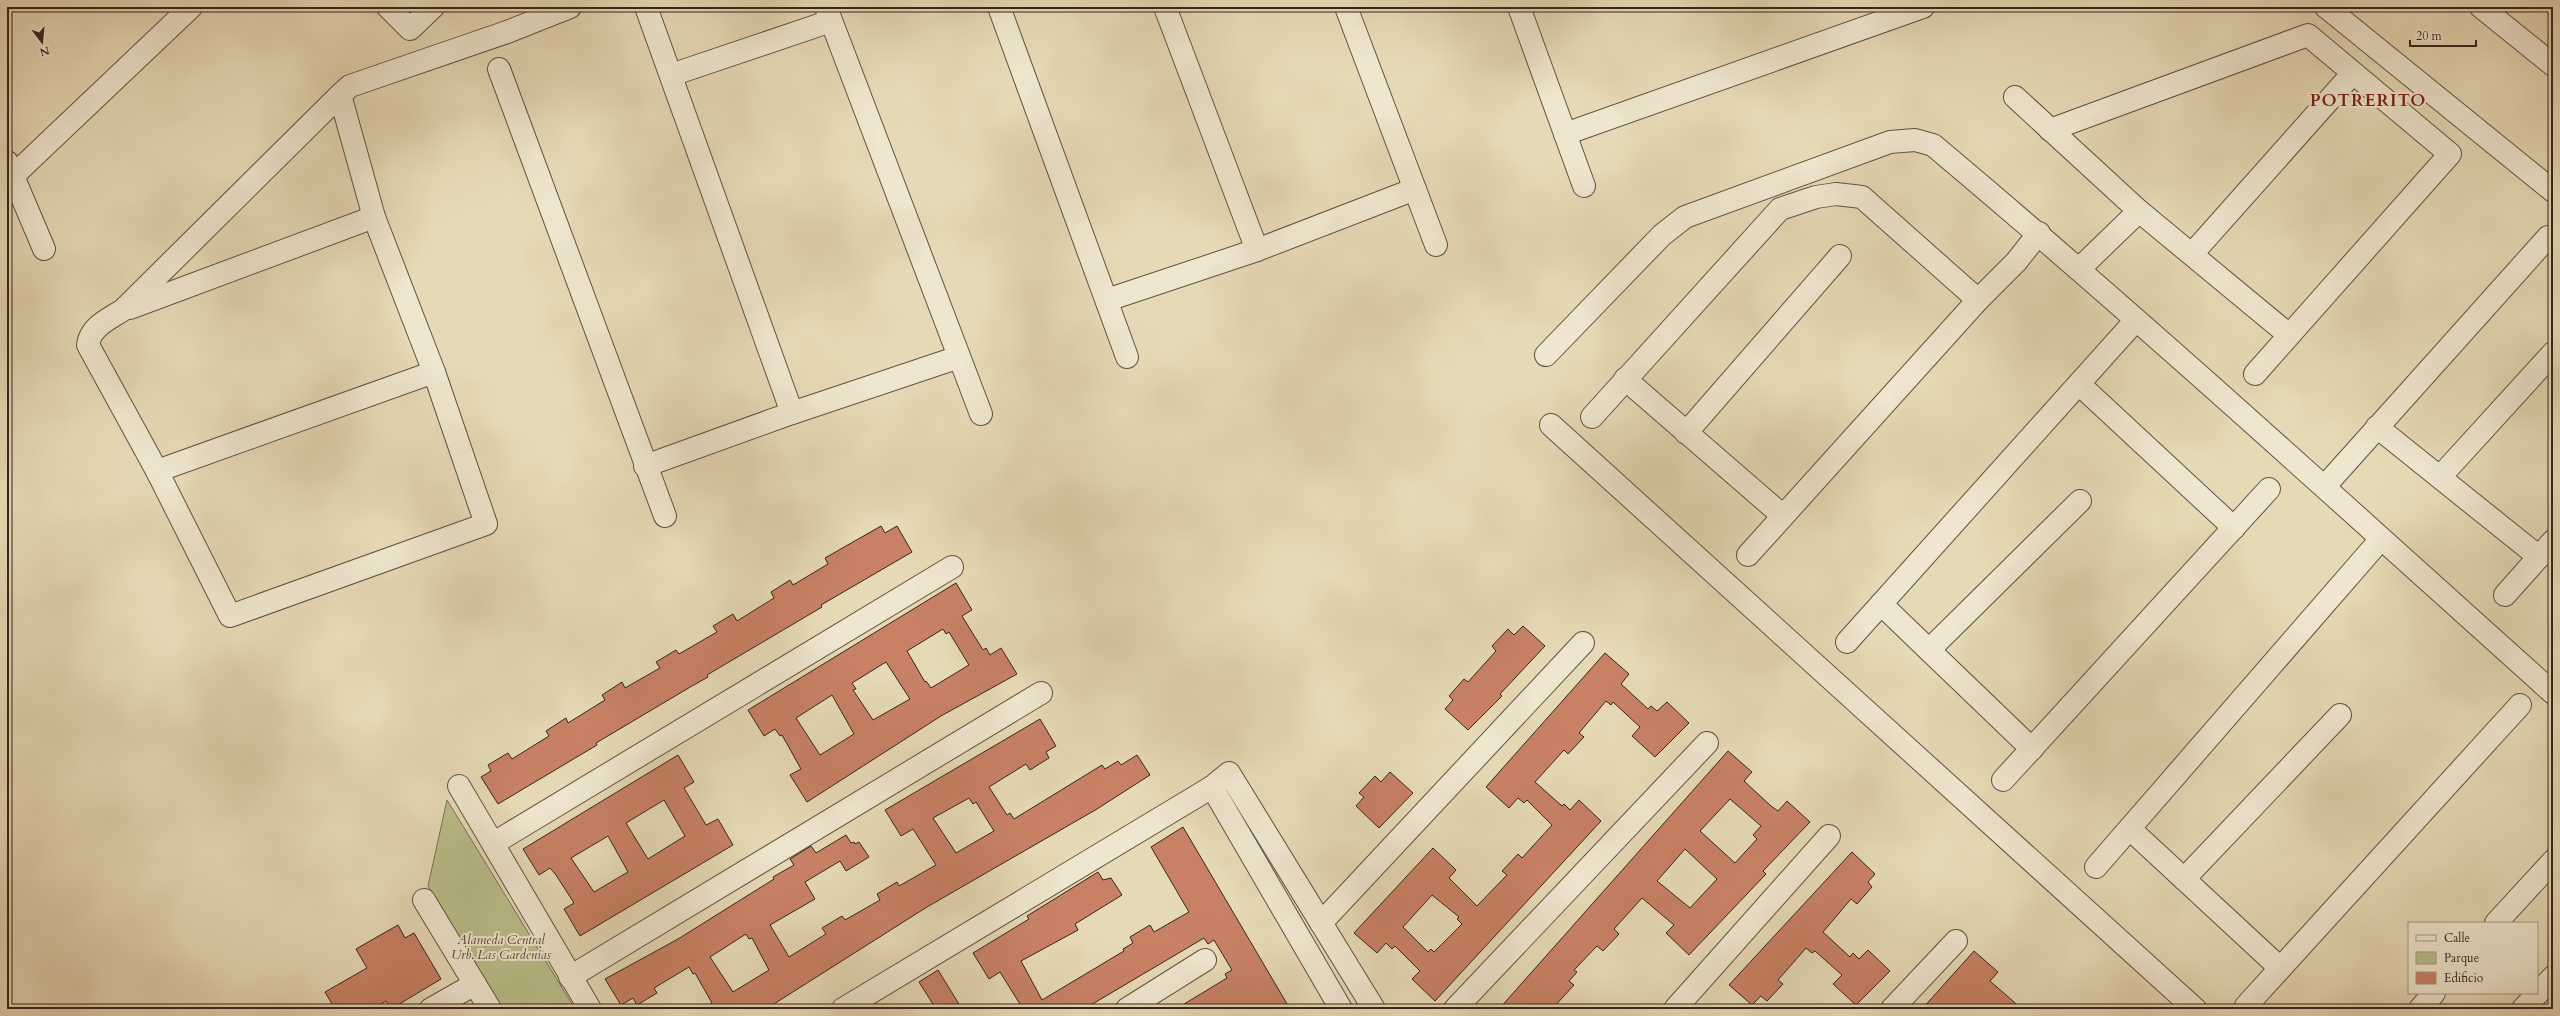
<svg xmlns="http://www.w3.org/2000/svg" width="2560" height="1016" font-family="Cardo,serif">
<rect width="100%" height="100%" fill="#e6d9b5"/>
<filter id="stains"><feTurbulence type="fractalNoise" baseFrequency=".005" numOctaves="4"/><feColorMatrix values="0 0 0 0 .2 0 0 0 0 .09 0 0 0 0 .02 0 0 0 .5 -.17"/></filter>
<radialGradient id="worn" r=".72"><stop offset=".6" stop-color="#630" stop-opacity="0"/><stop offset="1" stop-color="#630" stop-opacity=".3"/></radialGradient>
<polygon fill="#babe8a" stroke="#787154" points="447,800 575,1009 503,1009 428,886"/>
<g fill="#c88165" stroke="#36241d" fill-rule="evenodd">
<polygon points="881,526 885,533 897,526 912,552 821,605 822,607 707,675 708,677 692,686 596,743 597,745 498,804 481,777 491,771 488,765 508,753 512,759 549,736 546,731 566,718 568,723 605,700 602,695 622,682 625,688 660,668 656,662 676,650 679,654 717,632 713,626 733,614 737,621 774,598 771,592 790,580 793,585 828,564 825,558"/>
<path d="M956,583L972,610L962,616L983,650L986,648L990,655L1001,648L1017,674L941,716L807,802L790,775L801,769L782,735L780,736L775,729L764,736L748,710ZM943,629L946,634L949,632L969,665L931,688L926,681L925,682L907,651ZM886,662L910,699L873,720L853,690L856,689L852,683ZM832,695L854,734L820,755L796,718Z"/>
<polygon points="1523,626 1545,646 1500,694 1502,696 1468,730 1445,709 1453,700 1449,696 1464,679 1468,682 1496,651 1492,646 1508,629 1514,635"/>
<path d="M1605,653L1629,674L1621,684L1648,709L1651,706L1657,711L1667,702L1689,723L1655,757L1632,736L1640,727L1613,702L1611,705L1606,701L1579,733L1584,737L1568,754L1564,750L1535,782L1562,806L1564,804L1570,810L1579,800L1601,821L1435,1001L1412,979L1420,971L1395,946L1392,949L1386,943L1377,953L1354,933L1433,848L1456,870L1449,878L1477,906L1507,875L1502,871L1518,854L1522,858L1552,825L1527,800L1524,803L1518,798L1509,808L1486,787ZM1432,895L1459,917L1457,919L1462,924L1434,952L1431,949L1428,952L1403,927Z"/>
<path d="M1040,719L1056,746L1046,752L1049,758L1030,770L1026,764L989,787L1007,815L1010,813L1014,819L1102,765L1105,769L1118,761L1121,765L1137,755L1150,775L1097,809L927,907L766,1009H703L712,1003L695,973L693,974L689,967L654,988L657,993L637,1005L633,998L621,1005L605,979L678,939L774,879L773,877L794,865L790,859L811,846L816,853L846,835L851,843L854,842L855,844L859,842L869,857L846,871L840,861L805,882L815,899L770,925L789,957L826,934L822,928L842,916L845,920L880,900L877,894L897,882L899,886L936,865L913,829L901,836L885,810ZM969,798L973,804L976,802L994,831L956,853L933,818ZM746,934L749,939L752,938L769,970L733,992L710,957Z"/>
<path d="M1728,751L1752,772L1744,781L1771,806L1778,811L1787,801L1810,822L1763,871L1766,874L1689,955L1666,933L1674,925L1642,898L1614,929L1619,934L1603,951L1597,946L1574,970L1577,972L1569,981L1574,985L1552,1009H1499ZM1730,799L1761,826L1753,835L1757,839L1735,863L1700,831ZM1685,849L1717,879L1690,908L1657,881Z"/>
<path d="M678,755L694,782L684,788L706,825L718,819L733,845L580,936L564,909L574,903L556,875L550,868L539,875L523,849ZM664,800L685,836L648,859L626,823ZM608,836L628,872L594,892L571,858Z"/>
<polygon points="1390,772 1413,793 1379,828 1356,806 1364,797 1359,793 1375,776 1381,782"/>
<polygon points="1183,827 1290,1009 1176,1009 1227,978 1225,974 1232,970 1214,940 1208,944 1204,938 1084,1009 1023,1009 1000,972 989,979 973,953 1029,919 1027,916 1098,872 1103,880 1111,878 1122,895 1075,924 1078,930 1021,961 1042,1000 1124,951 1123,949 1133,943 1130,937 1150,925 1154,932 1189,912 1151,847"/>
<polygon points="1852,852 1875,874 1868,882 1872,887 1857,904 1851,899 1823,932 1850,957 1853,953 1859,959 1868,950 1890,971 1856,1005 1833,984 1842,975 1815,951 1812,953 1806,948 1778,980 1783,984 1767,1001 1761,996 1752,1005 1729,985"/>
<polygon points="398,925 405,938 414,933 441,979 391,1009 386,1001 373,1009 335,1009 325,992 367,968 356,949"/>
<polygon points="1974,951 1998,972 1990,981 2022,1009 1922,1009"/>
<polygon points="938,970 962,1009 936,1009 919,982"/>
</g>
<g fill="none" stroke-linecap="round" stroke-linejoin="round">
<g stroke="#625143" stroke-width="24">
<g id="minor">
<polyline points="388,7 410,29 433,7"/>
<polyline points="646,7 792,413"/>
<polyline points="826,7 981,414"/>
<polyline points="999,7 1127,357"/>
<polyline points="1165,7 1257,250"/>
<polyline points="1346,7 1436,245"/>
<polyline points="1519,7 1584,186"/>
<polyline points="2326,7 2553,191"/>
<polyline points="2481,7 2553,65"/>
<polyline points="499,69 665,516"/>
<polyline points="671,75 831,21"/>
<path d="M340,95L374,217L434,372L486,524L230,616L157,471L88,345C90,327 109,319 123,310L340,95L350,86L507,32L570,7"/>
<polyline points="2015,97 2139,211 2289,335"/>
<polyline points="2050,130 2308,35 2450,154 2255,374"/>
<polyline points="1565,134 1923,7"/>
<polyline points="7,162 44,249"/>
<polyline points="14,175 191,7"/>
<polyline points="2192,254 2353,73"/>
<polyline points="2079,269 2139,211"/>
<polyline points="1107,300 1257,250 1415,189"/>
<polyline points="130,308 374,217"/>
<path d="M1546,355L1662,235L1685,217L1890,142L1915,140L1933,145C2144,322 2348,509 2553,693"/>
<polyline points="1625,379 1783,516"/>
<polyline points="2079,384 2234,528"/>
<polyline points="1592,417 1780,209 1816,197 1836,194 1862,197 1978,300"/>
<polyline points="1551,425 2195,1009"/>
<polyline points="2377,427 2539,557"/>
<polyline points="1686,433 1840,256"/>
<polyline points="645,466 792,413 959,357"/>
<polyline points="157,471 434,372"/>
<polyline points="2440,477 2553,353"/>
<polyline points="2325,486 2548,237 2553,242"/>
<polyline points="1748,555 1978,300 2016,262 2039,233"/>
<polyline points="2505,595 2553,541"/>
<polyline points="1881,604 2032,749"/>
<polyline points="1847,642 2136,320"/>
<polyline points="1929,650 2080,501"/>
<polyline points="2003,780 2269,489"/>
<polyline points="459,786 590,1009"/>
<polyline points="1212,787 1341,1009"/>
<polyline points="2130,829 2280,968"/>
<polyline points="494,843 952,567"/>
<polyline points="2096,867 2381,539"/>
<polyline points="2184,879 2340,715"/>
<polyline points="424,900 490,1009"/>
<polyline points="1321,923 1583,643"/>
<polyline points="2496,923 2553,861"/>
<polyline points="570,977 1041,693"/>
<polyline points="2246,1006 2520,705"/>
<polyline points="431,1009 475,984"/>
<polyline points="843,1009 1212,787 1229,773 1374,1009"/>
<polyline points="1127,1009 1205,960"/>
<polyline points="1455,1009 1707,743"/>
<polyline points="1675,1009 1829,836"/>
<polyline points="1892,1009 1956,941"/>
<polyline points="2420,1009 2434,993"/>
<polyline points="2523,1009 2553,977"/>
</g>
</g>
<use href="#minor" stroke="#efe6cf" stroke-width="22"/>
</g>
<g text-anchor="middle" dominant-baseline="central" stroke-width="4" stroke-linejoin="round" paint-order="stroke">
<g font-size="13" font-style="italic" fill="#574a38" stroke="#efe6cf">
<text x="501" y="940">Alameda Central<tspan x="501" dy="15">Urb. Las Gardenias</tspan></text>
</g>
<g font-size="17" font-weight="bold" letter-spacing="1" fill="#7a1f14" stroke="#efe6cf">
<text x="2368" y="100">POTRERITO</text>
</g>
</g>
<rect width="2560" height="1016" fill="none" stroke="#e6d9b5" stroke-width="24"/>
<rect x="8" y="8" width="2544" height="1000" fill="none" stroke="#36241d" stroke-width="2"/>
<rect x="12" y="12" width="2536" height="992" fill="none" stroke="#36241d"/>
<rect x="2408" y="922" width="130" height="72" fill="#efe6cf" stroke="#a59888"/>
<rect x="2416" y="935" width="20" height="6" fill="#efe6cf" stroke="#a59888"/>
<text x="2444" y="942" font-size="12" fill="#36241d">Calle</text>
<rect x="2416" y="952" width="20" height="12" fill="#babe8a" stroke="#a59888"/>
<text x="2444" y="962" font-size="12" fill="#36241d">Parque</text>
<rect x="2416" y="972" width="20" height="12" fill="#c88165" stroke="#a59888"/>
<text x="2444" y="982" font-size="12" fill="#36241d">Edificio</text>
<g transform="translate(42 42) rotate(164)" stroke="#efe6cf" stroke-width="3" paint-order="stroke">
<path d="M0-3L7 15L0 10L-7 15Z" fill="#36241d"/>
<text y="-6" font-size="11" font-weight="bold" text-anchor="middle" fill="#36241d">N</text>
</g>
<path d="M2410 40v6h66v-6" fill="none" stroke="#36241d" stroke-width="2"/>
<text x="2416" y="40" font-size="12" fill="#36241d" stroke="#efe6cf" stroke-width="3" paint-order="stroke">20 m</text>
<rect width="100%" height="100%" filter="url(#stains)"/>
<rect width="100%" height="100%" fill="url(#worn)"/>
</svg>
